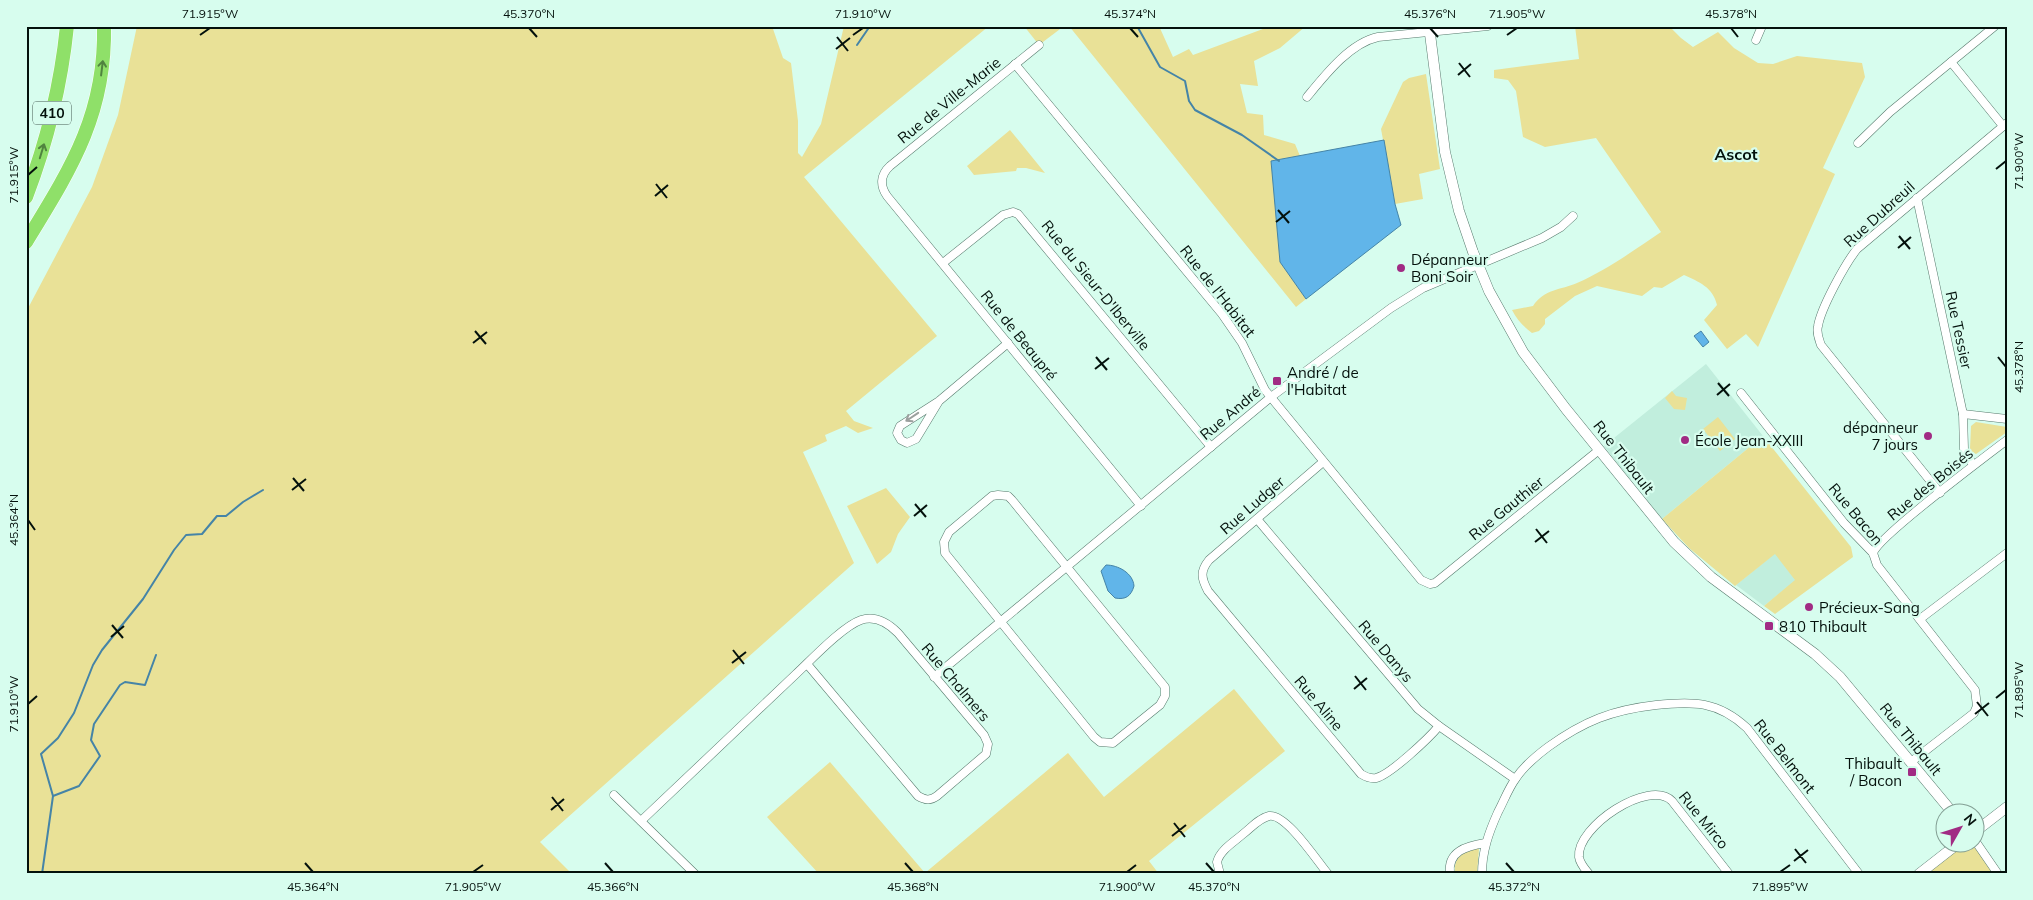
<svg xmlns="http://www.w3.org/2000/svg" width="2033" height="900" font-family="Mulish,sans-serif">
<rect width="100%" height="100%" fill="#d7fdee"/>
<g fill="#c1eedd">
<polygon points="1706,364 1763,436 1662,519 1647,501 1646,496 1635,481 1630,479 1604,446"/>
<polygon points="1795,537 1816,564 1764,606 1736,585"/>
</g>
<g fill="#e9e197">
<polygon points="137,26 772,26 783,58 791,63 798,121 798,153 802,157 821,124 844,26 989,26 804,177 937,336 846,411 854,421 873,428 858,433 846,426 825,435 827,441 803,452 854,563 540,842 572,874 26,874 26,312 92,187 118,115"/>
<polygon points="1024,26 1064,26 1039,45"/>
<polygon points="1069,26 1159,26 1173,57 1189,49 1193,55 1271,26 1306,26 1280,48 1254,61 1258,86 1240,84 1247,113 1263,115 1264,135 1295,144 1300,156 1272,161 1280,262 1306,299 1296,307"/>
<path d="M1575,26H1669L1681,38L1693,47L1718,32L1734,48L1758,63L1773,64L1797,56L1862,63L1865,77L1823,168L1835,174L1758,347L1746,334L1727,349L1704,320L1717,305C1713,287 1699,282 1684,275L1662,288L1654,287L1642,296L1597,286L1575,296L1545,319V324L1539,331L1532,333C1524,327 1517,320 1512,310L1533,306C1544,289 1561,290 1577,283C1605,271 1636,249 1661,232L1596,138L1545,147L1523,137L1516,91L1508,80L1494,78V70L1579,59Z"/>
<polygon points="1426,74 1440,169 1419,174 1423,199 1395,204 1381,129 1403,82 1409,78"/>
<polygon points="1010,130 1045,173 1026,168 1017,168 1016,171 974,175 967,166"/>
<polygon points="1672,391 1676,396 1687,398 1685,410 1674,409 1665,398"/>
<polygon points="1718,417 1735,439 1720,451 1703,429"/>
<polygon points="1976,422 2007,427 2007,432 1976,454 1972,452 1970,449 1971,426"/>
<polygon points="1763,436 1851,547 1853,557 1775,614 1764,606 1795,580 1775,554 1735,586 1689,548 1662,519"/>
<polygon points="886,488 910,517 898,534 891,552 877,564 847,506"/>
<polygon points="1234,689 1285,751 1149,861 1159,874 819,874 767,817 830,762 925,873 1068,753 1104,797"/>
<polygon points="1976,842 1998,874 1920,874 1960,843"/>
<path d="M1474,849H1479L1477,874H1455C1453,859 1461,853 1474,849Z"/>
</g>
<g fill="#61b5e9" stroke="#4584a7">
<polygon points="1384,140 1395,204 1401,225 1306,299 1280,262 1271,161"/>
<polygon points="1701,331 1709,342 1703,347 1694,336"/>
<path d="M1106,565C1118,565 1133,573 1134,586C1131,596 1126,600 1115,598L1108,591L1101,571Z"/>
</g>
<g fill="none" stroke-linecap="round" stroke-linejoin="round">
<g stroke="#4584a7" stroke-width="2">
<polyline points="1137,26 1160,67 1185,81 1189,101 1195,110 1242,135 1279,161"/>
<polyline points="857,45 870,26"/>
<polyline points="53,796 79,786 100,756 91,740 94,724 120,685 125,682 145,685 156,655"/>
<polyline points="42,874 53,796 41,754 58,738 74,713 93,665 102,650 143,599 174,550 186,535 202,534 217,516 226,516 243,502 263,490"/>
</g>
<g stroke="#577a6d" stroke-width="9">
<g id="minor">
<polyline points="1756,40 1762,26"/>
<path d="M1039,45L890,166C880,175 880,186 887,196L1141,506"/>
<polyline points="1951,62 2003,126"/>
<polyline points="1015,64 1222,314 1242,343 1265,390 1421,580 1430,584 1435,583 1599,450"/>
<path d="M1307,97C1325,75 1350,43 1378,37L1488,26"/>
<polyline points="1858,143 1890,112 1995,26"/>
<polyline points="1917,198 1963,414 1964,449 1973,465"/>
<polyline points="943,263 1003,215 1013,212 1018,214 1211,447"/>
<polyline points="1741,393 1844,523 1873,553 1877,565 1975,690 1977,706 1974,713 1911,762"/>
<polyline points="939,401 916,439 907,443 901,440 897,433 900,426 939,401 1008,343"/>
<polyline points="1963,414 2007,419"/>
<path d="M1323,462L1209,560C1200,571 1201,578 1208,591L1361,774C1366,777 1370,779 1376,778C1390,775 1429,738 1439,726"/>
<path d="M1940,493L1821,345C1819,339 1816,333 1818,326C1821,308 1845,264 1857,249L2007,123"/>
<polygon points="998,495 1008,496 1012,500 1165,687 1165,696 1160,705 1113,743 1100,742 1094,737 945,553 944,542 949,532 992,496"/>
<polyline points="1257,519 1418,709 1439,726 1515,779"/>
<path d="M1873,553C1878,537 1986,456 2007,440"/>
<polyline points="1920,619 2007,553"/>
<polyline points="934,677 1271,397 1391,308 1423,288 1542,238 1561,227 1573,216"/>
<polyline points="614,795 695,874"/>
<path d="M641,821C693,772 745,723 796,674C811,660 843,626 861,620C876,615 888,623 898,633L984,735L988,744L986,754L937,796C930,801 925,800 918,796L807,664"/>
<polyline points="1976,842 1998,874"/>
<path d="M1220,874L1217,862C1220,850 1234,842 1243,834C1251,828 1259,818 1269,816C1286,813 1317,861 1328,874"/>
<path d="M1450,874C1447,851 1467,846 1485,843"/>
<path d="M1482,874C1482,851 1489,832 1498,812C1504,801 1508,789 1516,778C1524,766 1536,756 1548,747C1584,721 1612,710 1656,705C1693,701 1718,701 1747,728L1859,874"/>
<path d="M1589,874C1585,869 1580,864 1579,857C1576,827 1649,778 1672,801L1729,874"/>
</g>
</g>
<g stroke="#577a6d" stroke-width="11">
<g id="tertiary">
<polyline points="1429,26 1445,152 1459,211 1473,252 1489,291 1523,352 1566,409 1674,542 1711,577 1815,654 1840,677 1952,812"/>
<polyline points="1976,831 2007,807"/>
<polyline points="1919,874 1960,842"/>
</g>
</g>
<g stroke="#fff" stroke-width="15">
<g id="motorway">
<path d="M26,197C47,142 61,85 67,26"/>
<path d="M26,242C70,170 106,115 104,26"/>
</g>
</g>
<use href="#minor" stroke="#fff" stroke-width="8"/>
<use href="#tertiary" stroke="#fff" stroke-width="10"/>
<use href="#motorway" stroke="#8fe069" stroke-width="14"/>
</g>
<defs><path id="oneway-shaft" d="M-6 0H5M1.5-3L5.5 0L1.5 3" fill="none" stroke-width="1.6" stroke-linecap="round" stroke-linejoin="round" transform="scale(1.25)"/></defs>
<g stroke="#50833f">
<use href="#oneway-shaft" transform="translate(102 68) rotate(-83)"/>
<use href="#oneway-shaft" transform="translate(42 151) rotate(-73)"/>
</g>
<use stroke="#9ba09e" href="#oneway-shaft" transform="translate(912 417) rotate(146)"/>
<path fill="none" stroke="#04110c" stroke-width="2" d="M529,28L537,37M1130,28L1138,37M1430,28L1438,37M1731,28L1738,37M200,35L210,28M853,35L863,28M1507,35L1517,28M837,37L848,51M836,49L850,38M1459,63L1470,77M1458,75L1471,64M1996,169L2006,161M28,175L37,167M656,184L667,198M655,196L668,185M1278,210L1289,223M1276,222L1290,211M1899,236L1910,249M1898,248L1911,237M475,331L486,344M473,343L487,332M1096,357L1107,370M1998,357L2006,367M1095,369L1109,358M1718,383L1729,396M1717,395L1730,384M293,478L304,491M292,490L306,479M915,504L926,517M914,516L927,505M28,520L35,530M1536,529L1547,543M1535,542L1549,531M112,625L123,638M111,637L124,626M733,650L744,664M732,663L746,652M1355,676L1366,690M1354,689L1367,678M1996,698L2006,690M1977,702L1988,716M28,704L37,696M1975,714L1989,703M552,797L563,811M551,810L564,799M1174,823L1185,837M1172,836L1186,825M1795,849L1806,863M1794,861L1808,850M305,863L313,872M605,863L613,872M905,863L913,872M1206,863L1214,872M1506,863L1514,872M473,872L483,865M1127,872L1136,865M1780,872L1790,865"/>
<g fill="#a12b84" stroke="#d7fdee" stroke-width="2">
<circle cx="1401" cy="268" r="5"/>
<rect x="1272" y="376" width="10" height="10" rx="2.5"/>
<circle cx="1928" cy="436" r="5"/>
<circle cx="1685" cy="440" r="5"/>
<circle cx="1809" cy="607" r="5"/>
<rect x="1764" y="621" width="10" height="10" rx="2.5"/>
<rect x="1907" y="767" width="10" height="10" rx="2.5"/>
</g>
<g text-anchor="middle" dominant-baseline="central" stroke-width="4.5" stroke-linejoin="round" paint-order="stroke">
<rect fill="#d7fdee" stroke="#435850" stroke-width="1" x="33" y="101.5" width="38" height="23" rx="4"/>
<g font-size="14" font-weight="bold" fill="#04110c">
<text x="52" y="113">410</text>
</g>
<g font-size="15" fill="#04110c" stroke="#d7fdee">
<text transform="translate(949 100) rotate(-39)">Rue de Ville-Marie</text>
<text transform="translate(1879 214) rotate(-42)">Rue Dubreuil</text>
<text transform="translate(1096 285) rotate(51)">Rue du Sieur-D'Iberville</text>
<text transform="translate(1218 291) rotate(52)">Rue de l'Habitat</text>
<text transform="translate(1959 330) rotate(78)">Rue Tessier</text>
<text transform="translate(1019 335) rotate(51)">Rue de Beaupré</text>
<text transform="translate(1230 413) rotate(-40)">Rue André</text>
<text transform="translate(1624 457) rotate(52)">Rue Thibault</text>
<text transform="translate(1930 484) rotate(-39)">Rue des Boisés</text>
<text transform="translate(1252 505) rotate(-41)">Rue Ludger</text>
<text transform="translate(1506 508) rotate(-39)">Rue Gauthier</text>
<text transform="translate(1856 514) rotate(50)">Rue Bacon</text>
<text transform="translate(1386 651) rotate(50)">Rue Danys</text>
<text transform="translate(956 682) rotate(50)">Rue Chalmers</text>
<text transform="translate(1319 703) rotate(50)">Rue Aline</text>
<text transform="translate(1911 739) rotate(51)">Rue Thibault</text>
<text transform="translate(1785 756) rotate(52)">Rue Belmont</text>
<text transform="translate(1704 820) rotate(51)">Rue Mirco</text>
</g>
<g font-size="15" fill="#04110c" stroke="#d7fdee" text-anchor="start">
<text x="1411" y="259">Dépanneur<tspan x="1411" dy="17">Boni Soir</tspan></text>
<text x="1287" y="372">André / de<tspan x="1287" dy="17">l'Habitat</tspan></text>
<text x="1918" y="427" text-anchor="end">dépanneur<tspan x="1918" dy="17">7 jours</tspan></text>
<text x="1695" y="440">École Jean-XXIII</text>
<text x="1819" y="607">Précieux-Sang</text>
<text x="1779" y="626">810 Thibault</text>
<text x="1902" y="763" text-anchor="end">Thibault<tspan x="1902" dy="17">/ Bacon</tspan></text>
</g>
<g font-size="16" font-weight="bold" fill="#04110c" stroke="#d7fdee">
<text x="1736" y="154">Ascot</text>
</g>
</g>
<rect width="2033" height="900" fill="none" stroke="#d7fdee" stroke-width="55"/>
<g transform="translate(1960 828) rotate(51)"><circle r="24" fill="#d7fdee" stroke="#839f94"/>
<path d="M0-4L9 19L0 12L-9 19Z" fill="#a12b84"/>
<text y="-8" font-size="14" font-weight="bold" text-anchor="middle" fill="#04110c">N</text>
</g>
<rect x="28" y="28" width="1978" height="844" fill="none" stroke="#04110c" stroke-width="2"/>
<g font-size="12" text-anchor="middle" fill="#04110c">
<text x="210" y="18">71.915°W</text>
<text x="529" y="18">45.370°N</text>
<text x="863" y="18">71.910°W</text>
<text x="1130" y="18">45.374°N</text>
<text x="1430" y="18">45.376°N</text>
<text x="1517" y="18">71.905°W</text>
<text x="1731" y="18">45.378°N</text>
<text transform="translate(2019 161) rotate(-90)" y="4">71.900°W</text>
<text transform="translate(14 175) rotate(-90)" y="4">71.915°W</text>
<text transform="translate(2019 367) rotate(-90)" y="4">45.378°N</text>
<text transform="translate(14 520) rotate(-90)" y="4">45.364°N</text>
<text transform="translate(2019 690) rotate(-90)" y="4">71.895°W</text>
<text transform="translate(14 704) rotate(-90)" y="4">71.910°W</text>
<text x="313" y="891">45.364°N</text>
<text x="473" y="891">71.905°W</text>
<text x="613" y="891">45.366°N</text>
<text x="913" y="891">45.368°N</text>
<text x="1127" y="891">71.900°W</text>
<text x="1214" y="891">45.370°N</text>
<text x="1514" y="891">45.372°N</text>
<text x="1780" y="891">71.895°W</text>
</g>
</svg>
